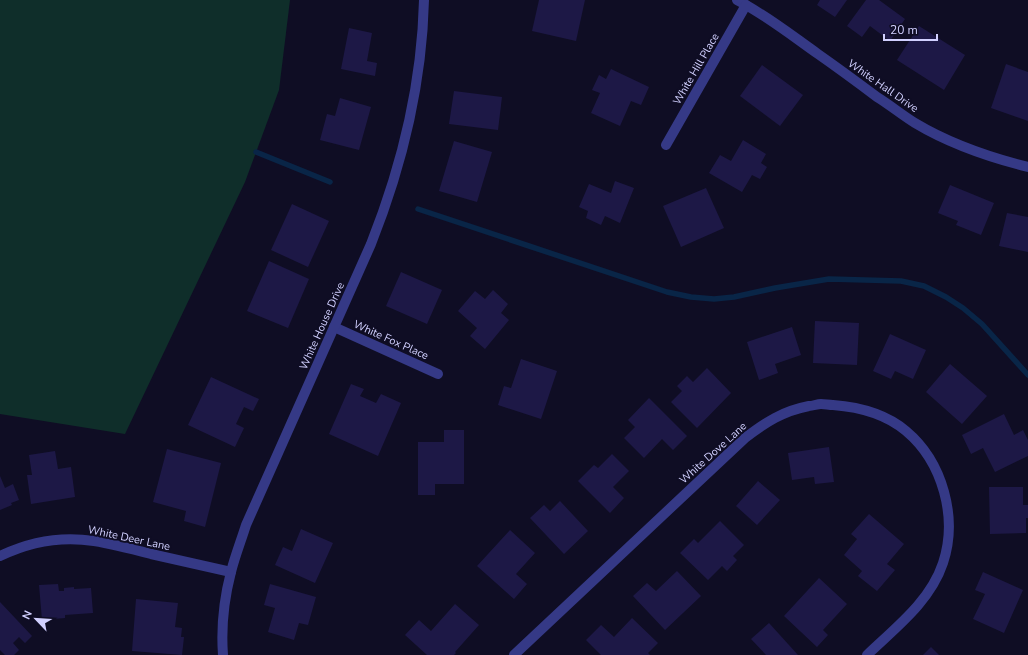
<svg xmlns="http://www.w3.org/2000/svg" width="1028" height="655" font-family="'Nunito Sans',sans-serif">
<rect width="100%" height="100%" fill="#0f0d24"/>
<polygon fill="#0f2e2a" points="0,0 290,0 279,90 245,182 125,434 0,414"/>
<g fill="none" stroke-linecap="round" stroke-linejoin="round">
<g stroke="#092547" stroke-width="5.5">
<polyline points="256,152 330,182"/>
<polyline points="418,209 667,292 691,297 714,299 734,297 775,288 829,279 901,281 924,286 946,297 963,308 982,324 1028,375"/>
</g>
</g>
<g fill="#1d1846">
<polygon points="539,0 585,0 576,41 532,31"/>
<polygon points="820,0 847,0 835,17 817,5"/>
<polygon points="866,0 879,0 905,19 890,41 870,26 862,37 847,26"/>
<polygon points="919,26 965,55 944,90 897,60"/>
<polygon points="349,28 372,33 367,61 377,63 375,76 341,69"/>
<polygon points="1006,64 1028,72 1028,121 991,108"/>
<polygon points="762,65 803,95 780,126 740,96"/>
<polygon points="611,69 649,87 641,105 631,101 620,126 591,113 600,93 592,90 599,75 606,79"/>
<polygon points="454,91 502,97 498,130 449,124"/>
<polygon points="340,98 371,107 359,150 320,140 327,114 335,116"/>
<polygon points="743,140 766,154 761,163 767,167 760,179 752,175 742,192 709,173 720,155 731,161"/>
<polygon points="454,141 492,152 477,202 439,191"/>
<polygon points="615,181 634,188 620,223 605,216 601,225 586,218 588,211 579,207 589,184 611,193"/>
<polygon points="950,185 994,203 981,235 956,225 958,221 938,213"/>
<polygon points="706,188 724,228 681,247 663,206"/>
<polygon points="292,204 329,221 308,267 271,250"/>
<polygon points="1007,213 1028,217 1028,252 999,246"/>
<polygon points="269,261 309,279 288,328 247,311"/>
<polygon points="401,272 442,290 427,324 386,306"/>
<polygon points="493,290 508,304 501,313 509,320 485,349 470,336 477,328 458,311 475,291 485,299"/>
<polygon points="815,321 859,323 857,365 813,363"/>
<polygon points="792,327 801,355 775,364 778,373 759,380 747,342"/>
<polygon points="890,334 926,350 913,379 895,371 891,379 873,371"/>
<polygon points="521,359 557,371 541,419 498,405 504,386 511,388"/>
<polygon points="950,364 987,396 962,424 926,392"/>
<polygon points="707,368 731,393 697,428 671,402 682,391 677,386 687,376 693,382"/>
<polygon points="211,377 259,399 253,411 244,407 236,424 244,428 235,447 188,425"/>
<polygon points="351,384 364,389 360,396 376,403 381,394 401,403 378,456 329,434"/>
<polygon points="649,398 687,436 673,450 662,439 644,458 624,438 635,427 628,420"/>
<polygon points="1004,414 1014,435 1023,430 1028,440 1028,456 995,472 983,448 971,454 962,435"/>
<polygon points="444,430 464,430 464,484 435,484 435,495 418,495 418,442 444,442"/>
<polygon points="829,447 834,482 815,484 814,477 792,480 788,453"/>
<polygon points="167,449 221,463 205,527 184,521 186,511 153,502"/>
<polygon points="55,451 58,469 71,467 75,497 31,504 27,475 32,475 29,455"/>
<polygon points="612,454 629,471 613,487 624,498 610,513 578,481 594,465 598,468"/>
<polygon points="0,476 5,488 13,484 19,500 11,503 12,505 0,510"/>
<polygon points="758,481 780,500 757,525 736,506"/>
<polygon points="989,487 1023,487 1023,505 1028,505 1028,518 1026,518 1026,533 990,534"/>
<polygon points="560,501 588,531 564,554 530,518 544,505 550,511"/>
<polygon points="869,514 904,544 887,564 895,570 877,591 858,576 862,571 844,555 857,539 851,534"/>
<polygon points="720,521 744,545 733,556 737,560 727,571 722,566 708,580 680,553 694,539 698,543"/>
<polygon points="301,529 333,543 315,583 275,565 283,547 292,551"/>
<polygon points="510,530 535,553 516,574 527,584 514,599 477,566"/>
<polygon points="677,571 701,596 665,630 633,596 647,583 656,591"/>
<polygon points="983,572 1023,590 1004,633 973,619 985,594 975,590"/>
<polygon points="819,578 847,604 823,630 828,635 817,647 784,616"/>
<polygon points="58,584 59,591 64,591 64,588 74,587 74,589 91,588 93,613 65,615 65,618 42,620 39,585"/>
<polygon points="270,584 316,597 308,625 299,623 294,640 268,632 275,608 264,605"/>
<polygon points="136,599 178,603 175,627 182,628 181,637 184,637 182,655 132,651"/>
<polygon points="0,602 32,636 25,643 19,637 13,643 19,650 14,655 5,655 0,650"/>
<polygon points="455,604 479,625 455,652 456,653 454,655 427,655 405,635 419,620 431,631"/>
<polygon points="632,618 658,643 648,653 650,655 601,655 586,640 601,625 614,637"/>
<polygon points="769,623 798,655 766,655 751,639"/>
<polygon points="931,647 939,655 923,655"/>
</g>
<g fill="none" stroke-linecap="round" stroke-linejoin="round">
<g stroke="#353986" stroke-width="10">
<path d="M737,0C766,15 791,35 818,54C838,68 857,82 877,97C890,105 902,115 915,123C950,144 988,157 1028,167"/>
<polyline points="666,145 746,5"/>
<polyline points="334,327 438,374"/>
<path d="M0,556C29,542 62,536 94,541C113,544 132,549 151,554C177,560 204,566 231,572"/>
<path d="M223,655C221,628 224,599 231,572C235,556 241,541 246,525L371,244C402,166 422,84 424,0"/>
<path d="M514,655L745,438C766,422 783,411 809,406C813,406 817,404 821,404C825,404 829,405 833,405C859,407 886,414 906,431C943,462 958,518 943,563C930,602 895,628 867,655"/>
</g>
</g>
<g text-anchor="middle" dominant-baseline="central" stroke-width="4" stroke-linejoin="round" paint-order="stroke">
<g font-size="11" fill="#d1d0ff" stroke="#0f0d24">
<text transform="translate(696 69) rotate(-60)">White Hill Place</text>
<text transform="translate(883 86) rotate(35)">White Hall Drive</text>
<text transform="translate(322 326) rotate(-66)">White House Drive</text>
<text transform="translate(391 340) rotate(24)">White Fox Place</text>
<text transform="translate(713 453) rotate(-42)">White Dove Lane</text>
<text transform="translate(129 538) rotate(12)">White Deer Lane</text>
</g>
</g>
<g transform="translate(36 619) rotate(295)" stroke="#0f0d24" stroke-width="3" paint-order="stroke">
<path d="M0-3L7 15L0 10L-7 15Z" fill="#d1d0ff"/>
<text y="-6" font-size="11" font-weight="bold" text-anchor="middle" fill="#d1d0ff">N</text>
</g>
<path d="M884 34v6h53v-6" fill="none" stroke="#d1d0ff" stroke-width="2"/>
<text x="890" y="34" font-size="12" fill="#d1d0ff" stroke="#0f0d24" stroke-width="3" paint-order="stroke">20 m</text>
</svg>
